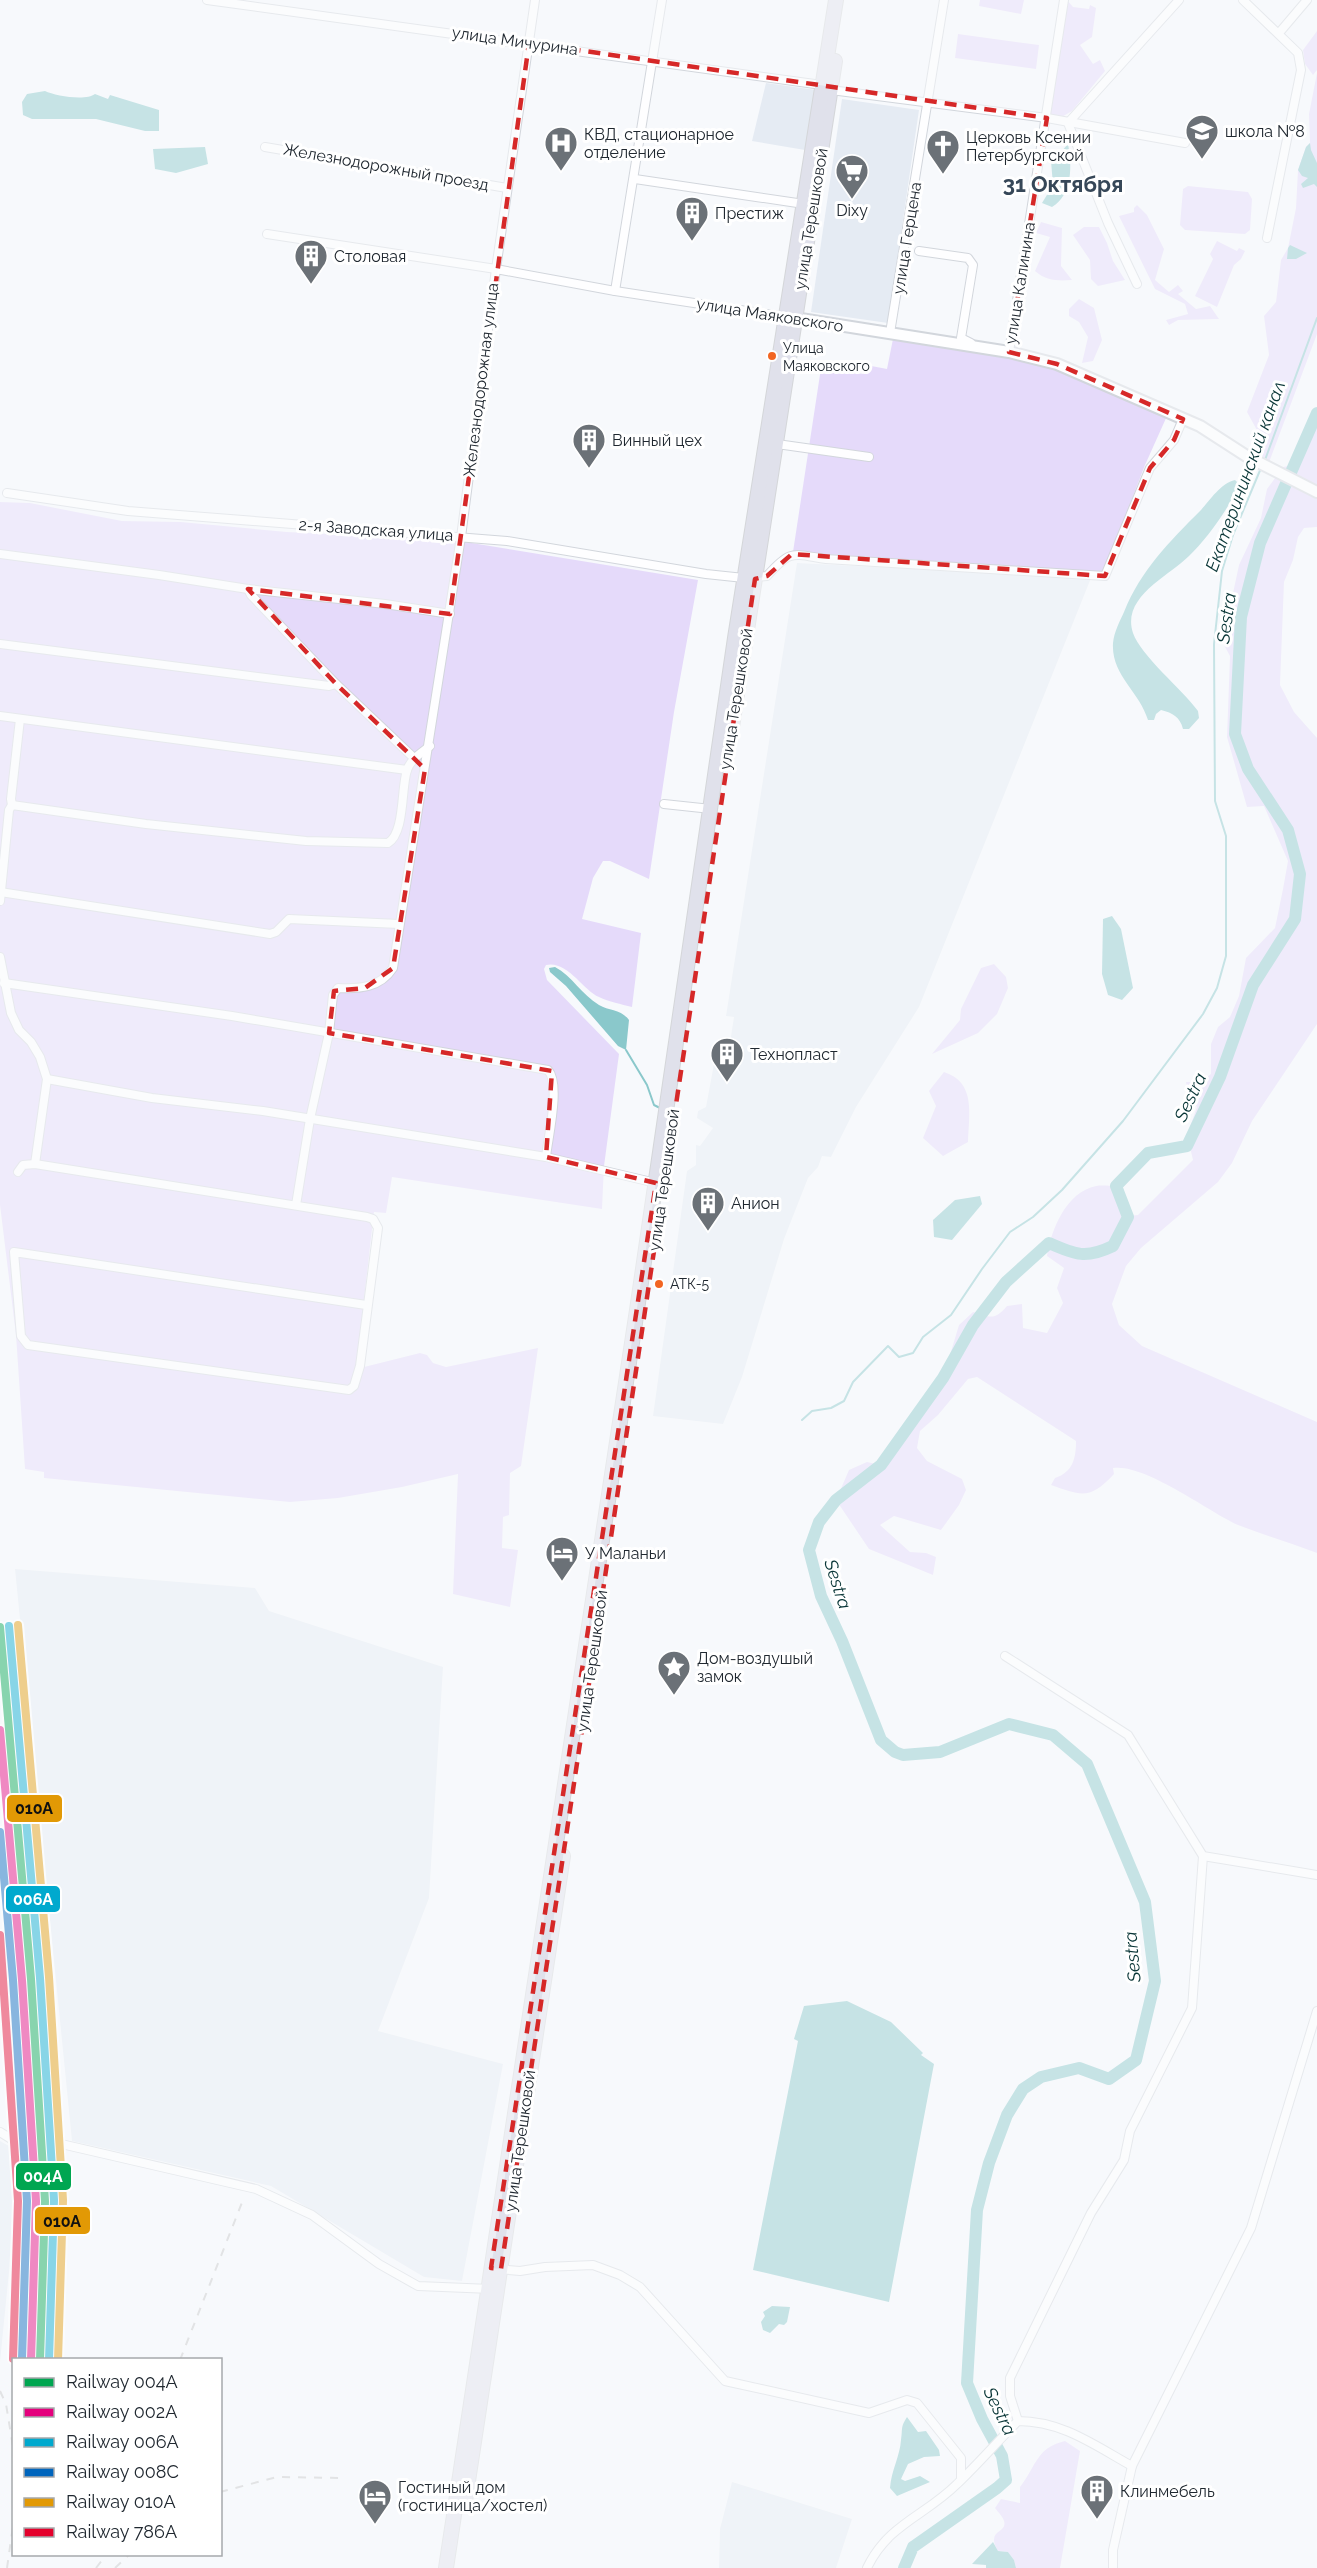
<svg xmlns="http://www.w3.org/2000/svg" width="1317" height="2568" font-family="Raleway,sans-serif">
<rect width="100%" height="100%" fill="#f7f9fc"/>
<g fill="#e5ebf3">
<polygon points="766,83 816,90 805,150 752,141"/>
<polygon points="842,99 919,110 888,323 811,312"/>
<polygon points="797,563 1091,578 919,1007 856,1107 831,1157 822,1156 818,1167 808,1178 784,1239 742,1377 723,1424 653,1416 687,1171 696,1165 696,1145 700,1146 713,1128 697,1118 698,1111 706,1107 716,1053 722,1048 729,1049 734,1017 726,1016"/>
<polygon points="15,1569 255,1588 269,1611 443,1667 429,1898 378,2031 503,2064 462,2281 424,2277 271,2186 72,2141"/>
<polygon points="0,2141 16,2150 9,2272 0,2362"/>
<polygon points="732,2482 852,2519 836,2568 719,2568 720,2529"/>
</g>
<g fill="#e5dafa">
<polygon points="980,0 1024,0 1021,14 979,6"/>
<polygon points="1067,0 1073,7 1089,9 1090,5 1096,8 1092,37 1080,45 1093,64 1100,60 1105,71 1072,111 1060,118 1050,115 1050,112"/>
<polygon points="1317,31 1317,70 1313,75 1305,64 1303,50"/>
<polygon points="958,34 1039,45 1036,69 955,58"/>
<polygon points="1317,73 1317,334 1268,465 1261,461 1264,443 1247,412 1269,355 1264,316 1276,302 1281,260 1288,248 1296,208 1298,170 1306,147 1310,143 1309,114"/>
<polygon points="1188,186 1248,192 1252,199 1250,230 1245,234 1185,230 1180,225 1183,189"/>
<polygon points="1137,205 1147,215 1164,249 1155,280 1169,292 1178,285 1183,291 1178,294 1196,309 1210,306 1219,319 1178,320 1169,325 1166,320 1188,314 1185,304 1155,289 1119,216 1134,212 1134,208"/>
<path d="M1041,222L1062,228L1061,266L1072,280C1058,281 1046,281 1035,271L1050,237L1036,233Z"/>
<polygon points="1084,227 1099,227 1107,243 1113,261 1125,280 1098,286 1091,279 1090,260 1073,235"/>
<polygon points="1217,241 1237,251 1239,248 1245,251 1241,259 1234,265 1217,307 1195,296 1213,259 1210,254"/>
<polygon points="1079,299 1094,308 1102,340 1093,361 1082,363 1088,337 1079,322 1069,316 1069,309"/>
<polygon points="893,339 1003,356 1057,370 1167,416 1145,465 1104,572 793,552 821,368 863,374 866,365 887,369"/>
<path d="M1317,413V527L1304,528L1298,537L1293,560L1284,582L1280,685L1294,712L1317,738V1024L1252,1121L1232,1163L1218,1182L1141,1248L1126,1266L1112,1304L1119,1325L1142,1346L1317,1422V1553C1291,1543 1264,1535 1238,1525C1208,1511 1144,1463 1113,1468L1114,1474C1090,1500 1082,1496 1051,1485L1055,1478C1073,1472 1076,1458 1076,1441L977,1377L968,1379L938,1415L920,1431L917,1448L927,1461L962,1479L966,1490L959,1505L941,1530L894,1516L880,1525L910,1552L926,1553L936,1557L933,1575L869,1549L836,1500L849,1470L867,1462L881,1465L943,1378L959,1325L973,1312C991,1317 994,1321 1007,1306L1022,1304L1023,1328L1047,1333L1063,1303L1057,1288L1064,1268L1047,1256C1051,1230 1066,1192 1096,1186C1102,1185 1110,1186 1116,1186L1128,1216L1138,1215L1193,1160L1187,1135L1197,1107L1188,1094L1186,1082H1199L1211,1074V1044L1218,1027L1230,1017L1239,996L1246,958L1275,928L1283,889L1288,861L1264,806L1247,807L1227,737L1230,656L1224,645L1222,631L1232,616L1233,593L1239,565L1261,518L1267,489L1283,467L1294,465Z"/>
<path d="M0,502L30,503L122,521L181,522L287,532L453,540L698,580L674,712L649,879L610,861H603L593,878L582,919L641,933L632,1007C621,1004 609,1002 599,997C583,990 567,960 546,965L544,969L547,980L619,1054L604,1166L602,1209L392,1177L386,1213L374,1212L356,1369L420,1353L427,1355L433,1363L446,1367L538,1348L521,1466L510,1473L509,1515L503,1517L502,1548L518,1550L510,1607L453,1594L458,1474L402,1487L338,1498L290,1502L44,1478V1472L25,1469L16,1335L0,1205Z"/>
<polygon points="994,964 1006,977 1008,988 997,1014 978,1033 932,1054 960,1020 961,1009 981,968"/>
<path d="M944,1072C976,1082 969,1114 968,1142L943,1156L923,1138L936,1106L929,1091Z"/>
<path d="M1065,2441L1080,2451L1060,2568H1016L1014,2560L1008,2552L998,2551C985,2529 1008,2534 1004,2521C1003,2517 998,2512 995,2508L1001,2499L1020,2503V2487C1037,2465 1036,2448 1065,2441Z"/>
</g>
<g fill="#8ac8cb">
<path d="M45,91C55,96 86,101 95,94L108,99L110,95L159,110V131H145L96,119H32L23,115L22,102L27,94Z"/>
<polygon points="1310,143 1311,150 1317,163 1317,187 1314,184 1303,188 1301,184 1308,178 1302,176 1298,170 1306,147"/>
<path d="M1068,144C1072,165 1073,194 1052,207L1042,203L1053,185L1051,161L1054,153L1061,152Z"/>
<polygon points="205,147 208,164 176,173 155,169 153,149"/>
<polygon points="1290,245 1307,253 1296,259 1287,259 1288,248"/>
<path d="M1235,480L1239,484C1231,506 1206,540 1189,556C1169,576 1121,597 1133,633C1141,656 1182,689 1198,711L1199,718L1189,729H1183C1180,717 1173,713 1161,710L1156,714L1154,720H1148C1140,692 1111,675 1113,643C1114,632 1120,621 1124,612C1141,570 1169,542 1201,510C1210,500 1221,483 1235,480Z"/>
<polygon points="1112,916 1121,929 1133,988 1122,1000 1108,995 1102,974 1103,919"/>
<path d="M555,967C572,976 582,995 599,1005C609,1011 621,1009 629,1020L626,1050L618,1046L566,986L550,972L549,968Z"/>
<polygon points="980,1196 982,1204 952,1240 934,1237 933,1220 955,1200"/>
<polygon points="847,2001 891,2022 923,2053 921,2055 934,2064 889,2302 753,2270 798,2041 794,2039 804,2006"/>
<polygon points="772,2306 790,2307 787,2322 784,2325 779,2324 770,2333 763,2330 761,2322 765,2316 763,2312"/>
<path d="M907,2417L918,2432L926,2431L939,2450L940,2456L924,2457L908,2464L901,2479L905,2481L920,2476L930,2482L897,2496L890,2488C891,2471 900,2456 901,2440C903,2428 900,2428 907,2417Z"/>
<polygon points="993,2542 998,2551 1008,2552 1014,2560 1016,2568 986,2568 986,2565 972,2564"/>
</g>
<g fill="none" stroke-linecap="round" stroke-linejoin="round">
<g stroke="#8ac8cb" stroke-width="2">
<polyline points="1265,460 1317,318"/>
<polyline points="626,1050 647,1085 654,1105 660,1108"/>
<polyline points="802,1420 812,1411 831,1408 844,1401 853,1382 888,1346 899,1357 913,1353 923,1337 951,1315 982,1269 1010,1232 1033,1217 1062,1190 1123,1121 1203,1014 1217,988 1226,956 1226,836 1215,801 1214,644 1222,571 1233,535 1261,468"/>
</g>
<path stroke="#8ac8cb" stroke-width="12" d="M904,2568L913,2547L997,2488L1006,2480L1002,2456L982,2419L967,2383L977,2210L989,2163L1007,2115L1023,2089L1041,2077L1079,2068L1109,2079L1136,2060L1155,1981L1145,1902L1087,1764L1053,1735L1009,1724L940,1752L903,1755L895,1752L881,1740L842,1641L821,1596L809,1550L819,1522L836,1500L881,1465L943,1378L973,1325L1006,1282L1049,1243C1076,1255 1086,1259 1113,1246L1128,1217L1116,1186L1148,1153L1187,1146L1220,1077L1253,985L1295,919L1300,874L1288,830L1248,769L1235,734L1241,617L1260,543L1317,413"/>
<g stroke="#d2d6dc" stroke-width="10">
<g id="street">
<polyline points="207,0 822,85"/>
<polyline points="1243,0 1298,53 1301,70 1267,238"/>
<polyline points="1279,33 1307,0"/>
<polyline points="831,90 1047,118 1185,143"/>
<polyline points="265,147 507,188"/>
<polyline points="635,179 804,204"/>
<polyline points="267,234 496,269 615,291 786,317"/>
<polyline points="919,251 968,258 973,265 961,338 971,343"/>
<polyline points="1137,284 1108,223 1068,123 1179,0"/>
<polyline points="615,291 662,0"/>
<polyline points="890,333 944,0"/>
<polyline points="1009,352 1064,0"/>
<polyline points="777,444 869,457"/>
<path d="M7,493L128,511L507,541L706,574L744,578L767,576C791,549 792,554 826,559L1105,576L1150,468L1174,440L1183,419"/>
<polyline points="0,554 159,575 248,589 385,604 450,614"/>
<polyline points="248,589 251,595 336,684 414,758"/>
<polyline points="0,644 329,686 336,684"/>
<polyline points="0,716 407,770"/>
<polyline points="664,804 711,809"/>
<polyline points="12,805 11,799 20,719"/>
<polyline points="0,892 270,934 276,932 289,919 399,924"/>
<path d="M0,901L9,810L12,805L146,824L306,841L388,843C405,833 401,788 407,770C411,759 421,753 430,746"/>
<polyline points="0,957 11,1013 19,1030 31,1042 40,1057 47,1079 35,1164"/>
<path d="M4,983L232,1016L548,1070C561,1084 548,1137 546,1157"/>
<polyline points="47,1079 152,1098 263,1111 546,1157 656,1183"/>
<polyline points="18,1172 23,1165 35,1164 367,1217 373,1219 378,1228 360,1366 354,1386 349,1390 28,1345 21,1336 14,1252 366,1305"/>
<path d="M296,1205L310,1119L329,1033L333,995L338,988C359,989 380,988 393,968L461,537L496,269L535,0"/>
<polyline points="1005,1656 1128,1735 1203,1856 1317,1875"/>
<polyline points="0,2132 24,2147"/>
<polyline points="57,2143 256,2189 312,2215 379,2264 418,2286 491,2289"/>
<polyline points="498,2269 520,2271 545,2267 593,2265 620,2275 640,2287 725,2381 869,2413 907,2400 917,2403 961,2458 961,2479"/>
<polyline points="1018,2421 1010,2396 1010,2378 1091,2213 1124,2160 1130,2131 1192,2008 1203,1856"/>
<path d="M867,2568C888,2524 925,2516 957,2484C978,2464 997,2442 1018,2421C1062,2421 1094,2445 1132,2466L1251,2228L1317,2011"/>
<polyline points="1113,2568 1113,2550 1132,2466"/>
</g>
</g>
<g stroke="#d2d6dc" stroke-width="14">
<polyline id="secondary" points="788,317 1009,352 1057,364 1200,426 1248,457 1317,492"/>
</g>
<g stroke="#d4d6d9" stroke-width="16">
<g id="highway">
<polyline points="732,727 835,61"/>
<polyline points="465,2501 563,1856"/>
<polyline points="446,2568 637,1310 735,638 836,0"/>
</g>
</g>
<use href="#street" stroke="#fefeff" stroke-width="8"/>
<use href="#secondary" stroke="#fefeff" stroke-width="10"/>
<use href="#highway" stroke="#e0e1eb" stroke-width="14"/>
<g stroke="#c7c8c9" stroke-width="2" stroke-dasharray="8 8" stroke-linecap="butt">
<polyline points="180,2360 243,2200"/>
<polyline points="0,2391 6,2404 14,2453"/>
<polyline points="220,2492 277,2477 342,2478"/>
<polyline points="7,2568 14,2519"/>
<polyline points="96,2568 107,2554"/>
<polyline points="115,2568 130,2554"/>
</g>
<g stroke="#fff" stroke-width="12">
<polyline id="rail-1" points="0,1627 31,1979 45,2201 40,2360"/>
</g>
<g stroke="#fff" stroke-width="12">
<polyline id="rail-2" points="0,1730 22,1980 36,2201 31,2360"/>
</g>
<g stroke="#fff" stroke-width="12">
<polyline id="rail-3" points="9,1626 40,1978 54,2200 49,2360"/>
</g>
<g stroke="#fff" stroke-width="12">
<polyline id="rail-4" points="0,1832 13,1980 27,2201 22,2359"/>
</g>
<g stroke="#fff" stroke-width="12">
<polyline id="rail-5" points="18,1625 49,1977 63,2200 58,2360"/>
</g>
<g stroke="#fff" stroke-width="12">
<polyline id="rail-6" points="0,1935 18,2201 13,2359"/>
</g>
<use href="#rail-1" stroke="#00a651" stroke-width="8"/>
<use href="#rail-2" stroke="#e5007d" stroke-width="8"/>
<use href="#rail-3" stroke="#00a9ce" stroke-width="8"/>
<use href="#rail-4" stroke="#0065bd" stroke-width="8"/>
<use href="#rail-5" stroke="#e29905" stroke-width="8"/>
<use href="#rail-6" stroke="#e4002b" stroke-width="8"/>
</g>
<path d="M0 0H1317V2568H0ZM529,43L1047,118L1009,352L1057,364L1183,419L1174,440L1150,468L1105,576L792,554L767,576L755,579L501,2269L491,2268L656,1183L546,1157L552,1071L329,1033L334,991L365,988L393,968L425,769L336,684L248,589L450,614Z" fill="#f7f9fc" fill-opacity=".55" fill-rule="evenodd"/>
<path fill="none" stroke="#d62828" stroke-width="4.5" stroke-dasharray="12 8" stroke-linejoin="round" d="M529,43L1047,118L1009,352L1057,364L1183,419L1174,440L1150,468L1105,576L792,554L767,576L755,579L501,2269L491,2268L656,1183L546,1157L552,1071L329,1033L334,991L365,988L393,968L425,769L336,684L248,589L450,614Z"/>
<defs>
<g id="school-pin" transform="scale(1.725)"><path d="M0 17L-7.5 6A9.5 9.5 0 1 1 7.5 6Z" fill="#6b7177" stroke="#fff"/><path d="M0-5L7-2L0 1L-7-2ZM-4 1L0 2.5L4 1V4Q0 6-4 4Z" fill="#fff"/></g>
<g id="hospital-pin" transform="scale(1.725)"><path d="M0 17L-7.5 6A9.5 9.5 0 1 1 7.5 6Z" fill="#6b7177" stroke="#fff"/><path d="M-5-5h3v3.5h4V-5h3V5h-3V1.5h-4V5h-3Z" fill="#fff"/></g>
<g id="church-pin" transform="scale(1.725)"><path d="M0 17L-7.5 6A9.5 9.5 0 1 1 7.5 6Z" fill="#6b7177" stroke="#fff"/><path d="M-1.2-6h2.4v3.5h3.3v2.4h-3.3V6h-2.4V-.1h-3.3v-2.4h3.3Z" fill="#fff"/></g>
<g id="supermarket-pin" transform="scale(1.725)"><path d="M0 17L-7.5 6A9.5 9.5 0 1 1 7.5 6Z" fill="#6b7177" stroke="#fff"/><path d="M-6-5.5h2.5l.6 2H6L4.5 2H-2.5L-4.4-4H-6ZM-1.5 3.2a1.3 1.3 0 1 0 .1 0ZM3 3.2a1.3 1.3 0 1 0 .1 0Z" fill="#fff"/></g>
<g id="building-pin" transform="scale(1.725)"><path d="M0 17L-7.5 6A9.5 9.5 0 1 1 7.5 6Z" fill="#6b7177" stroke="#fff"/><path d="M-4-6H4V6H1V3H-1V6H-4ZM-2.5-4.3h1.7v1.8h-1.7ZM.8-4.3h1.7v1.8H.8ZM-2.5-1h1.7V.8h-1.7ZM.8-1h1.7V.8H.8Z" fill="#fff"/></g>
<g id="hotel-pin" transform="scale(1.725)"><path d="M0 17L-7.5 6A9.5 9.5 0 1 1 7.5 6Z" fill="#6b7177" stroke="#fff"/><path d="M-6-4.5h1.5V1H6V5H4.5V3h-9V5H-6ZM-4 0a1.8 1.8 0 1 1 3.6 0ZM.5 0V-2.5h3Q6-2.5 6 0Z" fill="#fff"/></g>
<g id="sight-pin" transform="scale(1.725)"><path d="M0 17L-7.5 6A9.5 9.5 0 1 1 7.5 6Z" fill="#6b7177" stroke="#fff"/><path d="M0-6L1.8-2.2L6-1.7L2.9 1.2L3.7 5.4L0 3.3L-3.7 5.4L-2.9 1.2L-6-1.7L-1.8-2.2Z" fill="#fff"/></g>
</defs>
<g fill-rule="evenodd">
<use href="#school-pin" x="1202" y="131"/>
<use href="#hospital-pin" x="561" y="143"/>
<use href="#church-pin" x="943" y="146"/>
<use href="#supermarket-pin" x="852" y="171"/>
<use href="#building-pin" x="692" y="213"/>
<use href="#building-pin" x="311" y="256"/>
<use href="#building-pin" x="589" y="440"/>
<use href="#building-pin" x="727" y="1054"/>
<use href="#building-pin" x="708" y="1203"/>
<use href="#hotel-pin" x="562" y="1553"/>
<use href="#sight-pin" x="674" y="1667"/>
<use href="#building-pin" x="1097" y="2491"/>
<use href="#hotel-pin" x="375" y="2496"/>
</g>
<g fill="#f26522" stroke="#fff" stroke-width="2">
<circle cx="772" cy="356" r="5"/>
<circle cx="659" cy="1284" r="5"/>
</g>
<g text-anchor="middle" dominant-baseline="central" stroke-width="6" stroke-linejoin="round" paint-order="stroke">
<g font-size="14" fill="#202830" stroke="#fff" text-anchor="start">
<text x="783" y="348">Улица<tspan x="783" dy="18">Маяковского</tspan></text>
<text x="670" y="1284">АТК-5</text>
</g>
<g font-size="16" fill="#202830" stroke="#fff">
<text transform="translate(515 41) rotate(8)">улица Мичурина</text>
<text transform="translate(386 167) rotate(10)">Железнодорожный проезд</text>
<text transform="translate(811 219) rotate(-81)">улица Терешковой</text>
<text transform="translate(907 238) rotate(-81)">улица Герцена</text>
<text transform="translate(1020 283) rotate(-81)">улица Калинина</text>
<text transform="translate(770 315) rotate(9)">улица Маяковского</text>
<text transform="translate(481 380) rotate(-83)">Железнодорожная улица</text>
<text transform="translate(376 530) rotate(4)">2-я Заводская улица</text>
<text transform="translate(736 699) rotate(-81)">улица Терешковой</text>
<text transform="translate(664 1180) rotate(-82)">улица Терешковой</text>
<text transform="translate(592 1661) rotate(-82)">улица Терешковой</text>
<text transform="translate(520 2141) rotate(-82)">улица Терешковой</text>
</g>
<g font-size="16" fill="#202830" stroke="#fff" text-anchor="start">
<text x="1225" y="131">школа №8</text>
<text x="584" y="134">КВД, стационарное<tspan x="584" dy="18">отделение</tspan></text>
<text x="966" y="137">Церковь Ксении<tspan x="966" dy="18">Петербургской</tspan></text>
<text x="852" y="210" text-anchor="middle">Dixy</text>
<text x="715" y="213">Престиж</text>
<text x="334" y="256">Столовая</text>
<text x="612" y="440">Винный цех</text>
<text x="750" y="1054">Технопласт</text>
<text x="731" y="1203">Анион</text>
<text x="585" y="1553">У Маланьи</text>
<text x="697" y="1658">Дом-воздушый<tspan x="697" dy="18">замок</tspan></text>
<text x="398" y="2487">Гостиный дом<tspan x="398" dy="18">(гостиница/хостел)</tspan></text>
<text x="1120" y="2491">Клинмебель</text>
</g>
<g font-size="18" font-style="italic" fill="#083536" stroke="#fff">
<text transform="translate(1245 476) rotate(-70)">Екатерининский канал</text>
<text transform="translate(1226 618) rotate(-82)">Sestra</text>
<text transform="translate(1190 1097) rotate(-65)">Sestra</text>
<text transform="translate(838 1584) rotate(72)">Sestra</text>
<text transform="translate(1132 1957) rotate(-95)">Sestra</text>
<text transform="translate(1000 2411) rotate(64)">Sestra</text>
</g>
<g font-size="22" font-weight="bold" fill="#364758" stroke="#fff">
<text x="1063" y="184">31 Октября</text>
</g>
</g>
<g stroke="#fff" stroke-width="2">
<rect x="6" y="1794" width="57" height="29" rx="6" fill="#e29905"/>
<rect x="5" y="1885" width="56" height="28" rx="6" fill="#00a9ce"/>
<rect x="15" y="2162" width="57" height="29" rx="6" fill="#00a651"/>
<rect x="34" y="2206" width="57" height="29" rx="6" fill="#e29905"/>
</g>
<g font-size="16" text-anchor="middle" font-weight="bold" fill="#fff">
<text x="33" y="1905">006А</text>
<text x="43" y="2182">004А</text>
</g>
<g font-size="16" text-anchor="middle" font-weight="bold" fill="#111">
<text x="34" y="1814">010А</text>
<text x="62" y="2227">010А</text>
</g>
<rect x="12" y="2358" width="210" height="198" fill="#ffffff" stroke="#a6a9ac" stroke-width="1.5"/>
<rect x="24" y="2378" width="30" height="9" fill="#00a651" stroke="#a6a9ac" stroke-width="1.5"/>
<text x="66" y="2388" font-size="18" fill="#202830">Railway 004А</text>
<rect x="24" y="2408" width="30" height="9" fill="#e5007d" stroke="#a6a9ac" stroke-width="1.5"/>
<text x="66" y="2418" font-size="18" fill="#202830">Railway 002А</text>
<rect x="24" y="2438" width="30" height="9" fill="#00a9ce" stroke="#a6a9ac" stroke-width="1.5"/>
<text x="66" y="2448" font-size="18" fill="#202830">Railway 006А</text>
<rect x="24" y="2468" width="30" height="9" fill="#0065bd" stroke="#a6a9ac" stroke-width="1.5"/>
<text x="66" y="2478" font-size="18" fill="#202830">Railway 008С</text>
<rect x="24" y="2498" width="30" height="9" fill="#e29905" stroke="#a6a9ac" stroke-width="1.5"/>
<text x="66" y="2508" font-size="18" fill="#202830">Railway 010А</text>
<rect x="24" y="2528" width="30" height="9" fill="#e4002b" stroke="#a6a9ac" stroke-width="1.5"/>
<text x="66" y="2538" font-size="18" fill="#202830">Railway 786А</text>
</svg>
